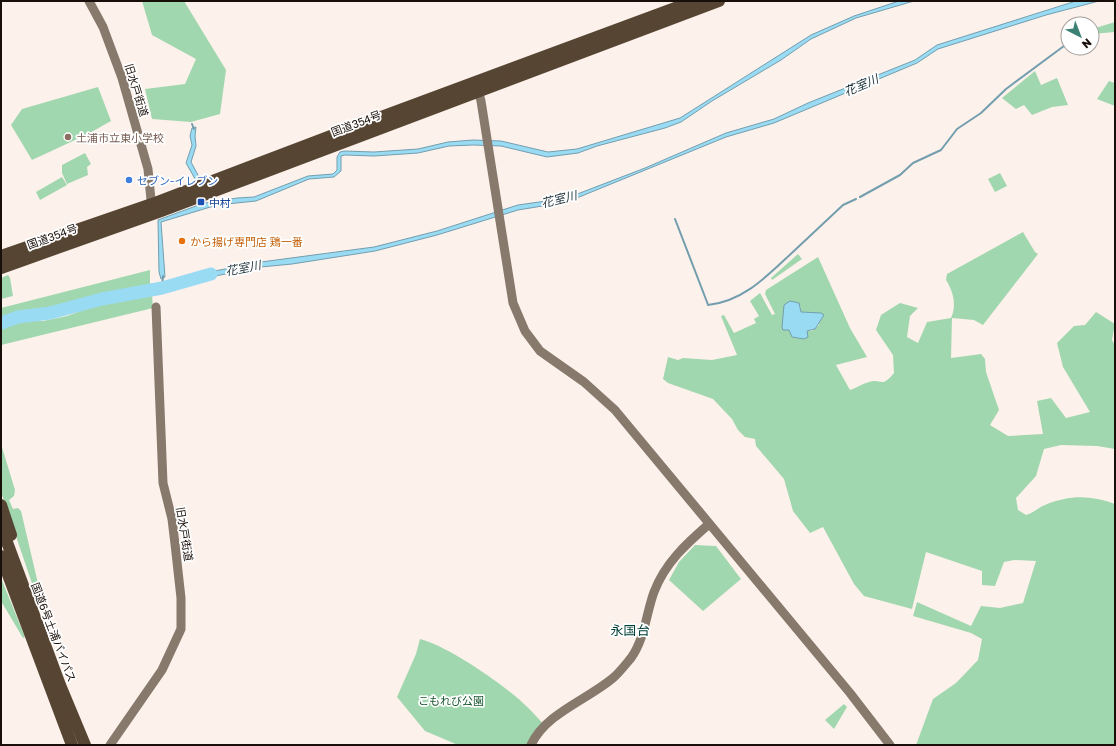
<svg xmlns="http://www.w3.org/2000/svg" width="1116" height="746" font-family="'Golos Text','Noto Sans JP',sans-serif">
<rect width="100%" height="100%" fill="#fdf1eb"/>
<g fill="#a1d7ae" fill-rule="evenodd">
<polygon points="142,1 184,1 226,70 220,114 191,122 152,119 145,89 185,84 196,59 152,35"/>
<polygon points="1115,22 1115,32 1092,34 1092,29"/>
<polygon points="1035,71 1041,85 1057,78 1068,105 1052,107 1032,115 1024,105 1016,109 1002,98"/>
<polygon points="1109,81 1115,83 1115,106 1097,99"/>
<polygon points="98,87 111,121 88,134 32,160 11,125 22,109"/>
<polygon points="85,153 91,164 87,167 88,175 67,184 62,173 62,165"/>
<polygon points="1000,173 1007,186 995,192 988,179"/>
<polygon points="62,177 67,185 40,200 36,192"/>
<path d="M1023,232L1035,252L1038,254L983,325L974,320L952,318L951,358L981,354L985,359L986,372L999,410L990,425L1008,436L1043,434L1037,401L1051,398L1066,418L1090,412L1063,367L1057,343L1074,326L1085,325L1096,312L1115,324L1112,340L1115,345V449L1097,446L1061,445L1044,449L1036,476L1016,498L1018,510L1026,515C1033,513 1038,508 1045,505C1069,495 1091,495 1115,504V745H916L933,699L956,683L978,660L982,639L971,633L913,616L917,602L971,626L981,606L1000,608L1023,603L1036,561L1014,560L1004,562L995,586L982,585V571L926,552L912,609L864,596L854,584L823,527L810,533L793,511L784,479L756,446L755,439L745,437L738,430L732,419L713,399L668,383L663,379L668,357L678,360L683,358L712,360L737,355L721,316L724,315L734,333L756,323L754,319L759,316L750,301L760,293L772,315L775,314L765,294L766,290L818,257L850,328L867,357L836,365L850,390C856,388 862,384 869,382C882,378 881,389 894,373L893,355L876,330L881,315L900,303L918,308L910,316L907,337L918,343L927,322L951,318C957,305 953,291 946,280L947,274ZM800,305L801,312L817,314L819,325L812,331H806L804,339L792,337L789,330L782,327Z"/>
<polygon points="798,254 802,259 772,280 771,278"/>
<polygon points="150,270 150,284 87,298 77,304 44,308 1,318 1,308"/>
<polygon points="8,275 10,278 13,296 1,299 1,278"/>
<polygon points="152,295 153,308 1,345 1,329 21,321 43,321 67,316 100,304"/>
<polygon points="1,444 15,490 14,496 9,500 13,509 18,508 21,511 44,609 41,610 1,492"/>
<polygon points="695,545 716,546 741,579 703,611 669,580 679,562"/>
<polygon points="1,578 25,637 23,638 1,601"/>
<path d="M420,639C446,645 503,684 523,703C531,710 538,718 545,726L531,745H458L425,731L397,697L416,654Z"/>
<polygon points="844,704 847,707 834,729 825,720"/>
</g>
<g fill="#9adbf4" stroke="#739eae">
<polygon points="899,1 914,1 856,18 811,39 781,60 712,101 681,122 665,128 597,146 578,153 547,157 501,146 473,145 449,146 418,153 374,156 345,155 341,156 341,171 334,177 309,179 256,201 217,205 161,222 165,277 161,279 159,272 158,220 204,203 194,177 186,163 192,145 190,136 192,128 196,127 195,136 196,146 191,162 198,175 206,203 237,198 254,197 308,176 333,174 337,170 337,157 340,152 344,151 374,152 418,149 448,142 473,140 501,141 548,152 577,149 680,118 811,35 854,16"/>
<polygon points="1076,1 1115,1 1099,1 1046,15 938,49 917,63 774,123 726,137 567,202 518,210 437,235 375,251 292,264 261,267 195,280 194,275 261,262 374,247 437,231 518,205 567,198 645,168 726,133 774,119 808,103 915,60 937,45"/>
<polygon points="790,301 799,303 801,312 821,313 824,315 815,329 807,331 808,337 804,339 792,337 789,330 783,330 782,327 784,305"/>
</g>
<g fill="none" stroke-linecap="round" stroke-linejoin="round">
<g stroke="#739eae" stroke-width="2">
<polyline points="192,124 194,129"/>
<polyline points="860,197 900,175 913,163 941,150 957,129 981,113 1006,89 1068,43"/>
<path d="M675,219L707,302L708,305C745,301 769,274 795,250C811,235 827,220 843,205L856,199"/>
<polyline points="162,288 163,276"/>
</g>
<polyline stroke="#9adbf4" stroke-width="13" points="1,323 18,317 50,313 102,299 162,288 211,274"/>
<g stroke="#87796c" stroke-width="9">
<polyline points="89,1 103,27 122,78 148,169 152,210"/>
<polyline points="477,86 481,101 513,303 525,331 540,351 584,382 615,410 850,693 890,745"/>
<polyline points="110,745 162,670 181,629 181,598 175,544 172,519 163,483 156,307"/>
<path d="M531,745C546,713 587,700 613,678C619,673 626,664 631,658C645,638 646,614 654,592C665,563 686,544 709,524"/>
</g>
<g stroke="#574533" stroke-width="12">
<polyline points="1,256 152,204 362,124 694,1"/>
<polyline points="1,268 161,211 719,1"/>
<polyline points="1,505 11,535"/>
<polyline points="1,526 60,685 85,745"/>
<polyline points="1,556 72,745"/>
</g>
</g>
<circle fill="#8d6e63" stroke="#fff" stroke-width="1.5" cx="68" cy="137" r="4"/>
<circle fill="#3f7fe0" stroke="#fff" stroke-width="1.5" cx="129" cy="180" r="4"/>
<rect fill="#1a4fb4" stroke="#fff" stroke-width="1.5" x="197" y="198" width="8" height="8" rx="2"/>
<circle fill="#e8710a" stroke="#fff" stroke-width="1.5" cx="182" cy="241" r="4"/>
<g text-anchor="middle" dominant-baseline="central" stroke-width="3.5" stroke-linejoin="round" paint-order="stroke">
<g font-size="11" fill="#190f0a" stroke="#fff">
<text transform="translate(137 90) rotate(73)">旧水戸街道</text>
<text transform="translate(356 123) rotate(-21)">国道354号</text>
<text transform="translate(52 236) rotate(-20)">国道354号</text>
<text transform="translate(185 534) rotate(81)">旧水戸街道</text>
<text transform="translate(54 632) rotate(69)">国道6号土浦バイパス</text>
</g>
<g font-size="11" fill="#785e54" stroke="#fff" text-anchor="start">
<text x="76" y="137">土浦市立東小学校</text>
</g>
<g font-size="11" fill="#366cbe" stroke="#fff" text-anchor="start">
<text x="137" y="180">セブン-イレブン</text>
</g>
<g font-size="11" fill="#164399" stroke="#fff" text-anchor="start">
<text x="209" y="202">中村</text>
</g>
<g font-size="11" fill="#c56008" stroke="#fff" text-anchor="start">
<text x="190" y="241">から揚げ専門店 鶏一番</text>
</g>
<g font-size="11" fill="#16552d" stroke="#fff">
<text x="451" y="700">こもれび公園</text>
</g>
<g font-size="12" font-style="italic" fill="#1b3038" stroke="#fff">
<text transform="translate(861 85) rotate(-23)">花室川</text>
<text transform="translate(559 199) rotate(-14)">花室川</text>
<text transform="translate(243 268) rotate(-11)">花室川</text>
</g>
<g font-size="13" fill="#004038" stroke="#fff">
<text x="630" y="630">永国台</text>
</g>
</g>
<rect width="1116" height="746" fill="none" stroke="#190f0a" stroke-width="4"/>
<g transform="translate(1080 36) rotate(138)"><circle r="19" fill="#ffffff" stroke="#a39f9d"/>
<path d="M0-3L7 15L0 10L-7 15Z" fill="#3c8075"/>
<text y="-6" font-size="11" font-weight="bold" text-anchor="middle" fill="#190f0a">N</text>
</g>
</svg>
